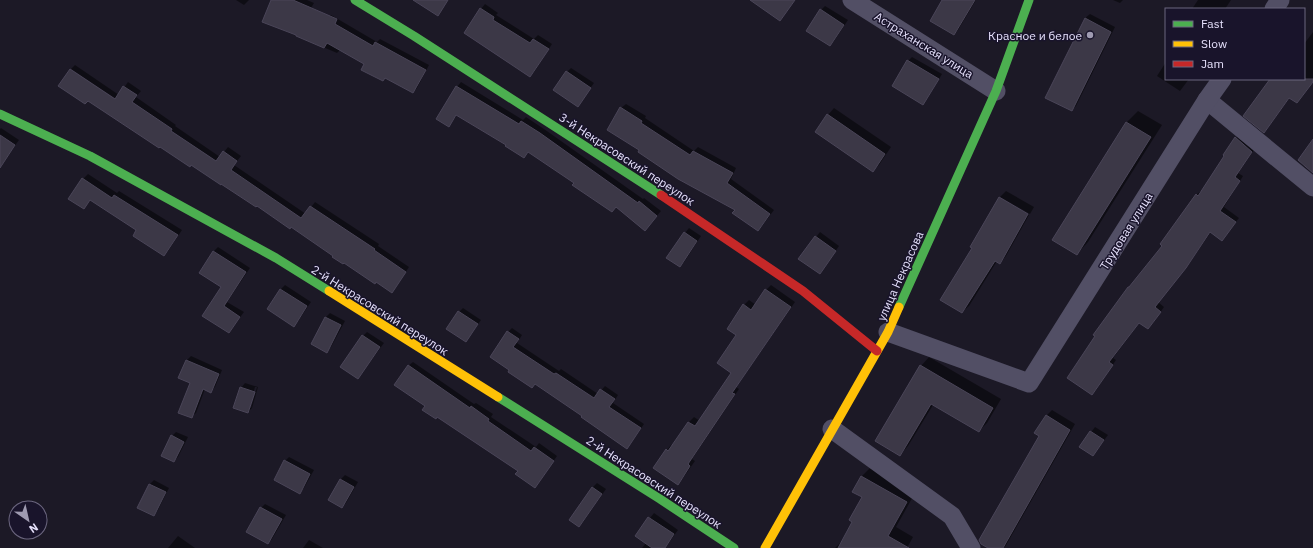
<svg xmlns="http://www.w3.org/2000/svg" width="1313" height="548" font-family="'IBM Plex Sans',sans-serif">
<rect width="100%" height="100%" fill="#1c1926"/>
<g fill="#0007" fill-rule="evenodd">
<polygon points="236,0 249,0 244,5"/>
<polygon points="272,0 307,0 314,3 305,18 326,19 331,15 377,42 380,39 429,65 417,88 413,92 341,49 337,53 297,36"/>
<polygon points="943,0 976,0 958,30 954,34"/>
<polygon points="1113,0 1123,0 1120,3"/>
<polygon points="1198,0 1231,0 1225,9 1192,9"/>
<polygon points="485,4 498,13 496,15 534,39 538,35 552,44 534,72 530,76 465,33 481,9"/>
<polygon points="825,6 848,20 834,41 830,45 821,10"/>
<polygon points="1090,14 1115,27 1076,106 1072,110 1085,18"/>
<polygon points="1313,32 1313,82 1297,102 1290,97 1264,131 1271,79 1304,79 1304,44"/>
<polygon points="912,57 942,74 927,99 923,103 908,61"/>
<polygon points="1166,62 1166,79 1189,79 1180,91 1157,76"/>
<polygon points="75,65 119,95 128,82 141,91 136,97 176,125 175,126 220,157 228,147 241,156 234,165 306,214 315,202 379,244 378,246 409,267 396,287 335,255 257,205 88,100 60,86 118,103 119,101 71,69"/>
<polygon points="571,68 594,83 578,105 567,72"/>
<polygon points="461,82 523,120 526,117 544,129 643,199 644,198 661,211 649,225 575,183 529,151 524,157 507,145 457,115 449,125 457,87"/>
<polygon points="626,104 646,116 645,118 694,151 698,147 736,168 731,179 774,210 762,226 758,230 736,209 621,108"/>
<polygon points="834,108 891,147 879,165 872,171 816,132 828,115"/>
<polygon points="1138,111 1162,125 1088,242 1077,254 1053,239 1127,122"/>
<polygon points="1,128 19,140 6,158 0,154 0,129"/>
<polygon points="1240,134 1256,147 1238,173 1243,176 1224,207 1239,218 1222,239 1211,232 1190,262 1158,302 1164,307 1152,324 1140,322 1113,358 1116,360 1096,390 1092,394 1133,283 1164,245 1196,195 1201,191 1202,192 1236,138"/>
<polygon points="88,174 117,193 119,191 182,230 168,251 164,255 138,230 91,199 84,208 70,199 83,179"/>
<polygon points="1006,191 1034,207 1030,214 1000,197"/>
<polygon points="1000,197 1000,199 1029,215 1006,256 1000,263 997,261 969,306 962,312 973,248"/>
<polygon points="689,228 701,236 684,262 680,266 685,233"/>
<polygon points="820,232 839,246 824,268 800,258"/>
<polygon points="218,247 250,268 227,302 244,312 229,332 204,316 223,287 200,272 214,251"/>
<polygon points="285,285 311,302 298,321 294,325 268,309 281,289"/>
<polygon points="771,285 795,302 736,387 739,389 692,459 695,461 683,478 678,483 667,450 671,445 673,446 689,422 694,417 700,421 732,372 737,335 744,305 749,300 756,305 766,290"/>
<polygon points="463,308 481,320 466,341 459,312"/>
<polygon points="330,313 345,321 331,347 326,351 312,344 326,317"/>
<polygon points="512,328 522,335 517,343 559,371 561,369 598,394 605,386 618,395 613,403 644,424 631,443 627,447 584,416 535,384 509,372 508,332"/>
<polygon points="367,332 384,343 358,378 363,336"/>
<polygon points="191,356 222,370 215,387 211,391 205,389 196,413 191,417 191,383 187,360"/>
<polygon points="929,357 1001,399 987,423 979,431 933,405 908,446 900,455 921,366"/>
<polygon points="413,362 474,404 476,403 493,414 491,417 536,447 539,443 557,456 539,482 535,487 519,471 426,406 408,366"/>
<path d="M245,383L258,387L252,408L248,412L241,388ZM255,387H257L251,408H249Z"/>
<polygon points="1052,410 1075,424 1005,547 990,548 1040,436 1046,416"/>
<polygon points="1095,427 1108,435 1093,455 1080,447"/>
<polygon points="176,432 188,437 178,457 174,461 172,436"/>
<polygon points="289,457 314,470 304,488 300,492 285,461"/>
<polygon points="870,468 915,493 896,527 913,537 907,548 835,548 841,542 854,522 863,497 853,491 862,476"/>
<polygon points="345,475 358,482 346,503 342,507 329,500 341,479"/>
<polygon points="154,480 169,488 158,510 154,515 150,484"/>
<polygon points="597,483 606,489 583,522 579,526 570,520 593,487"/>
<polygon points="265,504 286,515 272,539 268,543 261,508"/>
<polygon points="654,513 678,530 665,548 642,548 646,543 636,536"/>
<polygon points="178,536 195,548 168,548"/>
<polygon points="309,540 323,548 303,548"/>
</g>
<g fill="#3c3847" stroke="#4a4558">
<polygon points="271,0 293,0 337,19 335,24 373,46 375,42 426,70 413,93 385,78 383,81 361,70 364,64 327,43 324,48 296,36 296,35 262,22"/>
<polygon points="413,0 448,0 438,16"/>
<polygon points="750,0 795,0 780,21"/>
<polygon points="942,0 975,0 954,35 930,21"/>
<polygon points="480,8 494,17 493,20 530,43 533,39 549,49 530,77 464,33"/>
<polygon points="820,9 844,25 830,46 806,31"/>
<polygon points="1085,18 1111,32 1072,111 1045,98"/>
<polygon points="907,60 939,79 923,105 892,86"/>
<polygon points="70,69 115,99 123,86 137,95 132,102 172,129 171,131 216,161 223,151 237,161 231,170 301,218 310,206 375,249 374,250 406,272 392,293 376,282 375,284 344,263 343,264 332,257 333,256 291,227 290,229 257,206 256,207 221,184 221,185 191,165 190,167 160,147 159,148 88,101 85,104 58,86"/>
<polygon points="566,71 591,88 578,107 553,90"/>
<polygon points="1270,79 1313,79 1313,82 1297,103 1289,98 1264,133 1243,116"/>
<polygon points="456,86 519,124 521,121 540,133 638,203 639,201 657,216 645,231 616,207 612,212 572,185 574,183 528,152 524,158 505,146 506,145 456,115 449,127 436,119"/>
<polygon points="620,107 642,121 641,123 690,155 693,151 733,173 727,183 770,214 758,231 732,213 735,210 678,179 638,152 639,150 607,130"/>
<polygon points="827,114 885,154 873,172 815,132"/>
<polygon points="1126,122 1151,137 1077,255 1052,240"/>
<polygon points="0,135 15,145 0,168"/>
<polygon points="1235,137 1252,152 1235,177 1240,181 1220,211 1236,222 1222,241 1210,232 1186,268 1155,307 1161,312 1148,329 1139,323 1109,362 1113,365 1092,395 1067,378 1095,336 1093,335 1128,287 1129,287 1162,246 1160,244 1196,194 1198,196 1224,156 1223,155"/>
<polygon points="1313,139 1313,173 1298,160"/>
<polygon points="82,178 112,198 114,195 178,235 164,256 133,236 136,230 90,200 84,209 68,199"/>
<polygon points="999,197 1028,214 1000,264 995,261 962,313 940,300 972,248 970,247"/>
<polygon points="684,232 697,241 680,267 666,258"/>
<polygon points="815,236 836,251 820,274 798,259"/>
<polygon points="213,251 246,272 224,306 240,317 229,333 202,316 221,287 199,273"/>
<polygon points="280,289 307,306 294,327 267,309"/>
<polygon points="765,289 791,307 732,393 735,394 688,464 690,466 678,485 653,468 666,449 668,451 688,422 695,426 731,373 717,363 736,335 727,329 743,304 751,310"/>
<polygon points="458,311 478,324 466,342 446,329"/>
<polygon points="325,317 341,325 327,353 311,344"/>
<polygon points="507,331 519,339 513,347 554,374 556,373 594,398 600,389 615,399 609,407 641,428 627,449 581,417 582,416 535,384 532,388 508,372 509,370 490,357"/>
<polygon points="362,335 380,347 358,379 340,367"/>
<polygon points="186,360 219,374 211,393 203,389 192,418 178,413 190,383 178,378"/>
<polygon points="408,365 470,408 471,406 489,419 488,421 531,451 534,447 554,461 535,488 515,474 518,471 437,417 436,419 422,410 425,406 394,385"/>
<polygon points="920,365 993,408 979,432 931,404 900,456 875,441"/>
<polygon points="240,387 255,392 248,413 233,408"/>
<polygon points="1046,415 1070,430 1003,548 988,548 981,544 979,540 1039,436 1034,433"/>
<polygon points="1090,431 1104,440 1093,456 1079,447"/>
<polygon points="171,435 184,442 174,462 161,456"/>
<polygon points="284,460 310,474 300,494 274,480"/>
<polygon points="861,476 907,502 888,536 909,548 838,548 852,522 849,520 862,497 852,492"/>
<polygon points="340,479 354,487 342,508 328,500"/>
<polygon points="149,484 166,492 154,516 137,508"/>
<polygon points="592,487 602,494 579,527 569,520"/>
<polygon points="260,507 282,519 268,544 246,532"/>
<polygon points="648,517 674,534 665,548 652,548 635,536"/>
</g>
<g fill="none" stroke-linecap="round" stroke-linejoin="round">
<g stroke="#524f65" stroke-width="19">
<polyline points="852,0 996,91"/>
<polyline points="1274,9 1280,0"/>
<polyline points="1207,100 1313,187"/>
<polyline points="888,332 1029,383 1207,100 1222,79"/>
<polyline points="832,429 952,516 971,548"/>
</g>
<g stroke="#4caf50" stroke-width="9">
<polyline points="355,0 414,36 661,195"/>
<polyline points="0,114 90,156 276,258 329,291"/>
<polyline points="899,307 996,91 1029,0"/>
<polyline points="498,397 660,499 734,548"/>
</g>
<g stroke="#ffc107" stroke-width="9">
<polyline points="329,291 498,397"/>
<polyline points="765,548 888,332 899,307"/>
</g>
<polyline stroke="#c62828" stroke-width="9" points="661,195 803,291 877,351"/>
</g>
<circle fill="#9f9bb1" stroke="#19142b" stroke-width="1.5" cx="1090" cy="35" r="4"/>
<g text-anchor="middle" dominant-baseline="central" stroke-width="3" stroke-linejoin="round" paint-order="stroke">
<g font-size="12" fill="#e6e1fc" stroke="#19142b" text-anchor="end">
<text x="1082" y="35">Красное и белое</text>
</g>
<g font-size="12" fill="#e6e1fc" stroke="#19142b">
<text transform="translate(924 45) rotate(32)">Астраханская улица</text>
<text transform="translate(627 159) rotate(33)">3-й Некрасовский переулок</text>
<text transform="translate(1126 231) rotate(-58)">Трудовая улица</text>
<text transform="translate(900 276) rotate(-66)">улица Некрасова</text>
<text transform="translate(380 310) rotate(32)">2-й Некрасовский переулок</text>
<text transform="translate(654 482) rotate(33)">2-й Некрасовский переулок</text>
</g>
</g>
<rect x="1165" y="8" width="140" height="72" fill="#19142b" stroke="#6b667f"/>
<rect x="1173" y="21" width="20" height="6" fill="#4caf50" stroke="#6b667f"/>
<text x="1201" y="28" font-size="12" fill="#e6e1fc">Fast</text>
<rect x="1173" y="41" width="20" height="6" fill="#ffc107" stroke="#6b667f"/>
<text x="1201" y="48" font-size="12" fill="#e6e1fc">Slow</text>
<rect x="1173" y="61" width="20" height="6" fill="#c62828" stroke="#6b667f"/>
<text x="1201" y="68" font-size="12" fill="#e6e1fc">Jam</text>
<g transform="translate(28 520) rotate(146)"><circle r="19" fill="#19142b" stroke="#6b667f"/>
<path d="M0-3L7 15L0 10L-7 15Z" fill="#9f9bb1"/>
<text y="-6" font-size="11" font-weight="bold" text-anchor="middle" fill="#e6e1fc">N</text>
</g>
</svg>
